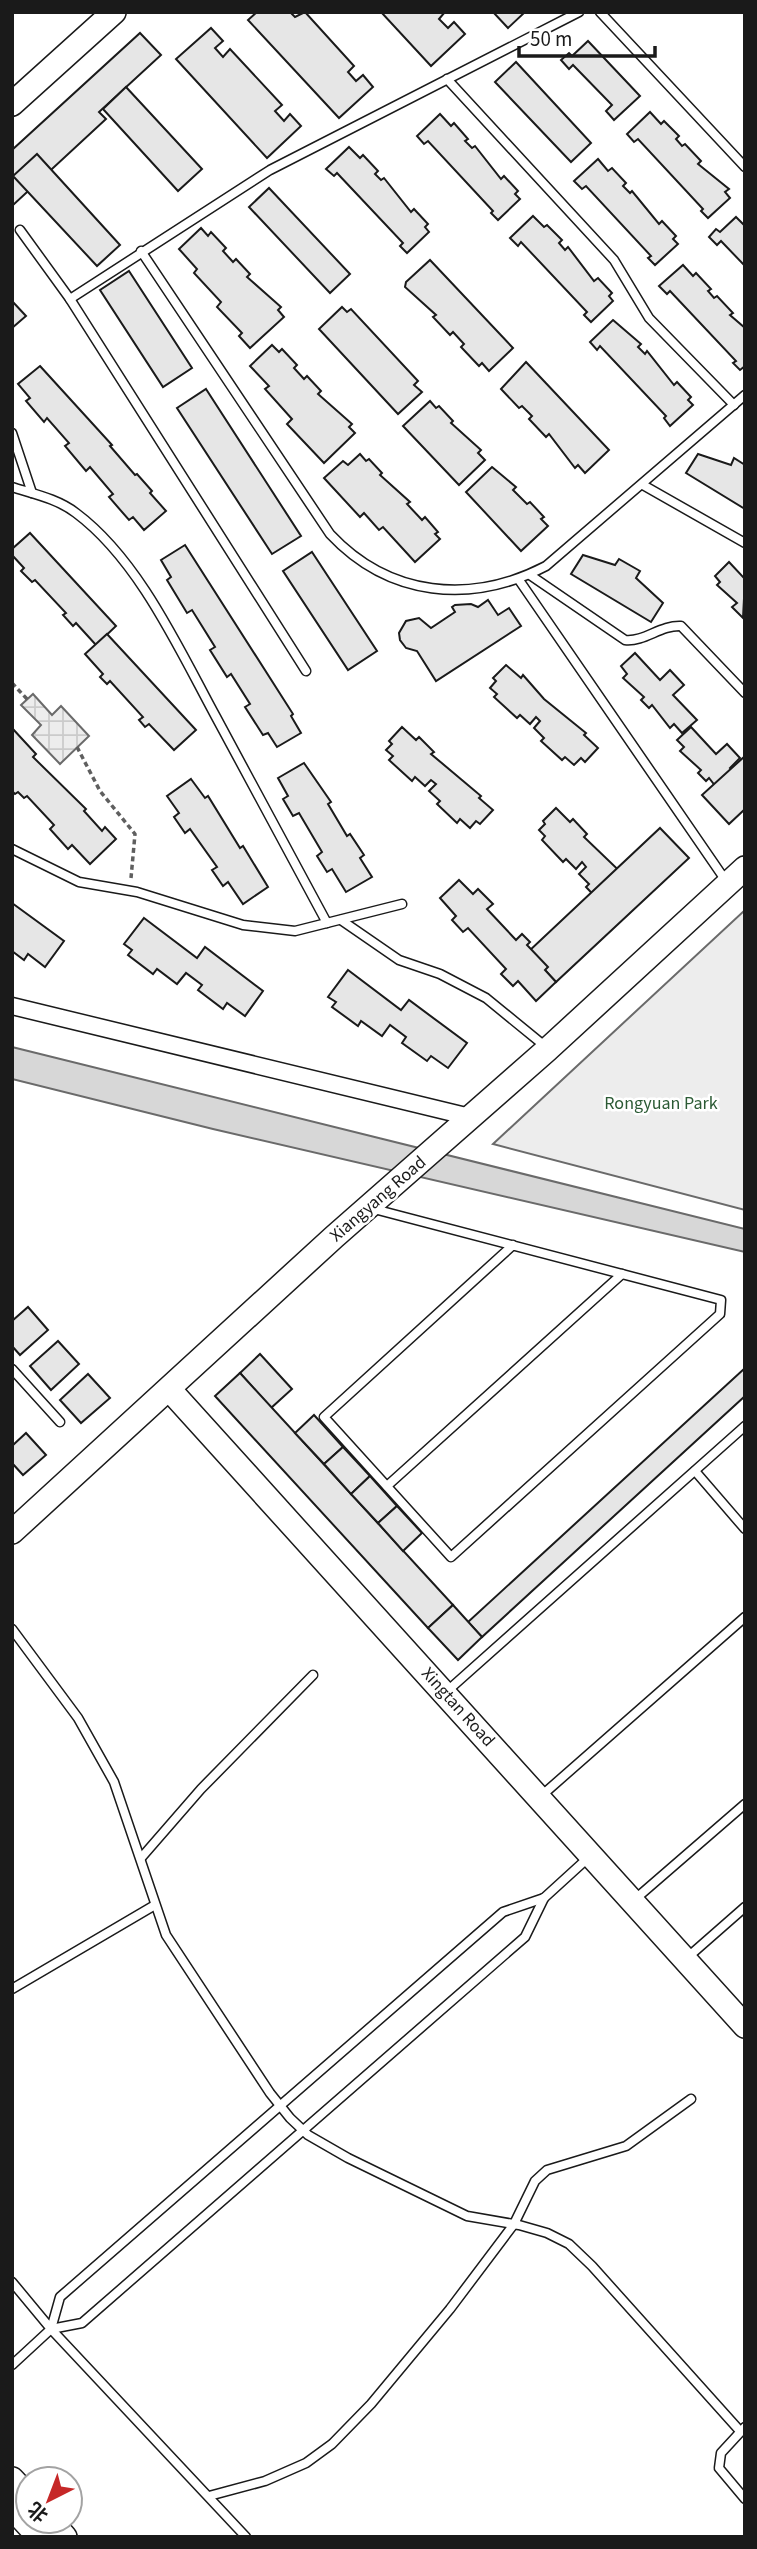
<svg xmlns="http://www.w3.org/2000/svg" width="757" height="2549" font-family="'Source Sans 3','Noto Sans SC',sans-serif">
<defs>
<pattern id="plaza-grid" width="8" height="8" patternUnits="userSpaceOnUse" patternTransform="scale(1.75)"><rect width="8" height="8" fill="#ededed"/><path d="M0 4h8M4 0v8" fill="none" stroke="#cbcbcb"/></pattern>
</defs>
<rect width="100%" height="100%" fill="#fff"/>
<polygon fill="#ededed" stroke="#6a6a6a" stroke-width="2" points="745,910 745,1210 493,1144"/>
<polygon fill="url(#plaza-grid)" stroke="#6a6a6a" stroke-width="2" points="33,694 52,715 61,706 89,736 60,764 32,735 41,725 21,705"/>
<polygon fill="#d7d7d7" stroke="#6a6a6a" stroke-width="2" points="12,1047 745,1229 745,1252 213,1129 12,1079"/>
<g fill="#e6e6e6" stroke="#1a1a1a" stroke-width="2">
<polygon points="257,12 290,12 295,17 305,12 354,66 348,72 356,81 363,75 373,87 339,118 248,20"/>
<polygon points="381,12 445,12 439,19 448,28 454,22 465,34 431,66"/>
<polygon points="493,12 525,12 508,28"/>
<polygon points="211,28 223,41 215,48 223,57 230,49 282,105 275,111 284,121 290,114 301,126 267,158 176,59"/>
<polygon points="140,33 161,55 99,112 106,119 12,206 12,150"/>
<polygon points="588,41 640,96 614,120 606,111 612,105 573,65 569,69 561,60 569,53 572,56"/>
<polygon points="516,62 591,143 571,162 495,82"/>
<polygon points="126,87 202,169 178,191 103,109"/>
<polygon points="650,112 661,124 664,121 679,136 676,139 682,146 685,144 701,161 698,164 729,189 725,192 730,198 708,218 701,211 703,209 638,139 634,142 627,134"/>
<polygon points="440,114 451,126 454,123 468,139 465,141 472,148 475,146 501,179 504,176 518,191 515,194 520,199 498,220 491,213 493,211 428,141 424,144 417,136"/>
<polygon points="349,147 360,158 363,155 378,171 375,174 381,180 384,178 411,212 414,209 428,224 425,227 429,232 407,253 400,246 403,243 337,173 334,176 326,169"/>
<polygon points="37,154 120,245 97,266 13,176"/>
<polygon points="598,159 608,171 612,168 626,183 623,186 630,193 632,191 659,224 662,221 676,236 673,239 678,244 655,265 648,258 651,256 586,186 582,189 574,181"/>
<polygon points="269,188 350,274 330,293 249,207"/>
<polygon points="533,216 544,227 547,225 562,240 559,243 565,250 568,247 594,281 598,278 612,293 609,296 613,301 591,322 584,315 587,312 521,242 518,246 510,238"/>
<polygon points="736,217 745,226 745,266 721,241 717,245 709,237 716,229 720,232"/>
<polygon points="201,228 208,236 211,232 226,248 223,251 233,262 236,259 250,274 247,277 281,307 278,310 284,317 250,348 239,336 242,333 217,307 221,302 194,273 197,269 179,249"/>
<polygon points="430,260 513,348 489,371 482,363 479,366 461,347 464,344 453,332 450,335 433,317 436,315 405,287 406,282"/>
<polygon points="683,265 693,276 696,273 711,289 708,291 714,298 717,296 733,313 730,315 745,328 745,366 740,370 733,363 736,361 670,291 667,294 659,286"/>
<polygon points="129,271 192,368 163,387 100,290"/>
<polygon points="12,301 26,316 12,328"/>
<polygon points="342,307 347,312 351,309 418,381 414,385 422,392 398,414 319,329"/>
<polygon points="613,320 641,344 638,347 645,354 647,351 674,385 677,382 691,397 688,400 693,405 670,426 664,418 666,416 600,346 597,350 590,342"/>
<polygon points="272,345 279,352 282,349 297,365 294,368 304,379 307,376 321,391 318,394 352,424 349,427 355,433 324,463 287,424 292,419 265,389 269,386 250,366"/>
<polygon points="526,362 609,450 585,473 578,465 575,468 549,434 546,437 529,419 532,416 522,406 519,408 501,389"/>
<polygon points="40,366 112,445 110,446 135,475 137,474 152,491 150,493 166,511 144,530 133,517 129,520 109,497 113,494 90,467 86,471 65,446 69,443 47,418 44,422 26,401 30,398 18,384"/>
<polygon points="206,389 301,536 272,554 177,408"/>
<polygon points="430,401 436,408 439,406 453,421 451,423 481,450 478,453 485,460 459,485 403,426"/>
<polygon points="360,454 366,461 369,459 382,473 380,475 410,502 407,504 422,520 425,517 438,532 435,534 440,539 415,562 383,527 379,530 364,513 360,517 324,478 343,461 348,465"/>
<polygon points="698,454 731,465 734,458 745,465 745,509 686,473"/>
<polygon points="492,467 516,487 513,490 527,504 530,502 544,517 541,519 548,526 521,551 466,492"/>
<polygon points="30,533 116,626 96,645 76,623 73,626 63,615 66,613 35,580 32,582 21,571 24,568 12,555 12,549"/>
<polygon points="185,545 293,714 291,716 301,733 277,747 268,733 263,735 245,707 250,704 231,674 227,677 210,650 215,647 192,610 187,613 167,580 171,577 161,560"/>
<polygon points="312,552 377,651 348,670 283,571"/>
<polygon points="583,555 615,565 619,559 640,571 636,578 663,603 651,622 571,574"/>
<polygon points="729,562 745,579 743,618 732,607 737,603 717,585 720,582 715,576"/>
<polygon points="488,600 498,615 509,608 521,626 436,681 417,651 406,648 400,640 399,633 406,621 419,618 431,628 455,612 452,607 455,605 471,604 478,607"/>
<polygon points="107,634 196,730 174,750 149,724 145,727 139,720 143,717 110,681 107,684 100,677 103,674 85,654"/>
<polygon points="635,653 660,680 670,670 684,685 673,695 697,720 682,733 674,724 670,728 652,705 649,708 641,700 644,697 623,678 627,674 621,666"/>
<polygon points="506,665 521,678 523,675 544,699 586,733 584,735 598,748 585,762 581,758 574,765 565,757 562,760 541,741 544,738 534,728 540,721 536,717 530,724 520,715 517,718 494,697 497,694 490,688 496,681 493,678"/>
<polygon points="402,727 416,740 419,737 434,752 431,754 481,796 479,798 493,810 480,824 476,821 470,828 460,819 457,823 437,804 440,801 429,791 436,784 431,780 425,786 415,777 412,781 389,760 393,756 386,750 392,744 389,741"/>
<polygon points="691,727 716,754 727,744 740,758 730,768 745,784 745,801 739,806 731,797 727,801 709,778 706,781 698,773 701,770 680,751 684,747 677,740"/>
<polygon points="12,728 36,754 33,757 86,809 84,811 102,831 105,827 116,839 90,864 72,845 68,849 50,829 54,825 27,796 24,798 18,792 15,794 12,791"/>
<polygon points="745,756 745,809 729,824 702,795"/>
<polygon points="304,763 331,802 328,804 347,836 350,834 364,855 360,858 372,877 346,892 332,869 327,872 317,856 322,852 299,813 293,816 283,799 288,796 278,778"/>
<polygon points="191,779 205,798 208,796 240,848 243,846 268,887 243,904 228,882 223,886 212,870 217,867 190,829 185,833 174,817 179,813 167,796"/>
<polygon points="556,808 570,822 573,819 587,834 584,837 631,882 628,884 641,898 628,911 624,907 617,914 608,904 605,907 586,887 589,884 579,874 586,867 582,862 576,869 566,859 563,862 542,840 545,836 539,830 545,824 543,821"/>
<polygon points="660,828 689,858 556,982 528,952"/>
<polygon points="459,880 473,894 478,889 493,904 487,909 516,940 522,934 530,942 527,945 548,967 545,970 556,982 536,1001 518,981 513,986 501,974 506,969 468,928 463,932 452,920 456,916 440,898"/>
<polygon points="12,903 64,941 45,967 28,954 24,960 12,951"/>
<polygon points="144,918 197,958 205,947 263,991 245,1016 227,1003 223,1009 198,990 202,985 186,973 177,984 157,969 153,974 128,955 132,950 124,944"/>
<polygon points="348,970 401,1010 409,1000 467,1043 448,1068 431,1056 427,1061 402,1043 406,1037 390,1025 382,1036 361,1021 358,1026 332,1007 336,1002 328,997"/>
<polygon points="28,1307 48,1330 20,1355 12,1346 12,1321"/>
<polygon points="58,1341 79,1364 51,1390 30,1366"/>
<polygon points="260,1354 292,1389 271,1408 240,1373"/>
<polygon points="745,1368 745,1396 482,1637 468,1622"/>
<polygon points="240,1373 453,1605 428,1628 215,1396"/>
<polygon points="88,1374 110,1398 81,1423 60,1400"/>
<polygon points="314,1415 343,1447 324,1464 295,1433"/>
<polygon points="26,1433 46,1455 23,1475 12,1463 12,1446"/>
<polygon points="343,1447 370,1476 351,1494 324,1464"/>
<polygon points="370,1476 397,1506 378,1523 351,1494"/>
<polygon points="397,1506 422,1533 403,1551 378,1523"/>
<polygon points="453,1605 482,1637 458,1660 428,1628"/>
</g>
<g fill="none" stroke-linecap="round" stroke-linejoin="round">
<g stroke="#1a1a1a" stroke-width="11">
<g id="lane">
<polyline points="600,12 745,167"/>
<polyline points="447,79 614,260 649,318 734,405"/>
<polyline points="20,230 70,299 306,671"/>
<path d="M141,251L330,534C389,597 471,605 546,566L745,395"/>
<polyline points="70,299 270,170 579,12"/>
<polyline points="12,433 32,493"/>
<polyline points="643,485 745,543"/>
<path d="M12,487C34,494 58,499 76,513C139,560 179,649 216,717C253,786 290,855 327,923"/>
<path d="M530,575L625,640C645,642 660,625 681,626L745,693"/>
<polyline points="519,580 726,881"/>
<polyline points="12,849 79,882 137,892 243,925 295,931 402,904"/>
<polyline points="341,920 399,960 440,974 486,998 546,1047"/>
<polyline points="374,1209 721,1300 720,1314 451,1557 324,1417 513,1245"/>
<polyline points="12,1369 60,1422"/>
<polyline points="695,1471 745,1529"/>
<polyline points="387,1486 622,1274"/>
<polyline points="12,1629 78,1718 114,1782 166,1935 270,2093 290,2118 308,2135 348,2158 467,2216 519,2225 547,2233 569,2244 592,2266 740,2431"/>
<polyline points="445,1693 745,1426"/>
<polyline points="540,1797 745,1617"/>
<polyline points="141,1858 201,1789 313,1675"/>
<polyline points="633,1901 745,1804"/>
<polyline points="688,1957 745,1907"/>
<polyline points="12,1989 155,1905"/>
<polyline points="12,2282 51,2329 246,2537"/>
<polyline points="51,2329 60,2297 503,1912 544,1898 589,1857"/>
<polyline points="12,2365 51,2329 82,2323 525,1937 544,1898"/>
<polyline points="745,2427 721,2453 719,2468 745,2499"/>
<polyline points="209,2496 265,2481 306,2463 332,2444 371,2404 450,2309 514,2224 535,2181 547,2170 626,2146 691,2099"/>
</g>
</g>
<g stroke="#1a1a1a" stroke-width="19">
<polyline id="street" points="12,1006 470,1117"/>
</g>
<g stroke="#1a1a1a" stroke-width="26">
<g id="secondary">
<polyline points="12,104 114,12"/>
<polyline points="169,1389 745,2026"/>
<polyline points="12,1532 334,1237 548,1049 745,868"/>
<polyline points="12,2479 28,2496"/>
<polyline points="12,2508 39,2537"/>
<polyline points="51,2521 65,2537"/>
</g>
</g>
<g stroke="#5f5f5f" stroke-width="3.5" stroke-dasharray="5 3.5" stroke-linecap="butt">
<polyline points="12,683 27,699"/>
<polyline points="77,747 100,791 135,834 131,878"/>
</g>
<use href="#lane" stroke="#fff" stroke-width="8"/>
<use href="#street" stroke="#fff" stroke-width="16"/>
<use href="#secondary" stroke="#fff" stroke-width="23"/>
</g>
<g text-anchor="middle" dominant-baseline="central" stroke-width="5" stroke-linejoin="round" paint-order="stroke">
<g font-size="18" fill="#2b5a34" stroke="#fff">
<text x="661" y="1103">Rongyuan Park</text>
</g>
<g font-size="18" fill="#1a1a1a" stroke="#fff">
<text transform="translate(378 1199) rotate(-41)">Xiangyang Road</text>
<text transform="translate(458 1707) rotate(48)">Xingtan Road</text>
</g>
</g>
<rect width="757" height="2549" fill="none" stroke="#1a1a1a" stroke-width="28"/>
<g transform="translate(49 2500) rotate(222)"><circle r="33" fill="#ffffff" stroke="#a3a3a3" stroke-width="2"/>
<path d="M0-5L12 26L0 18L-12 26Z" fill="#c62828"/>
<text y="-10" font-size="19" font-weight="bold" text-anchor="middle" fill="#1a1a1a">北</text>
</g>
<path d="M519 46v10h136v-10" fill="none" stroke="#1a1a1a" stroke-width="3.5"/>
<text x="530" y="46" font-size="21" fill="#1a1a1a" stroke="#ffffff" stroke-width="5" paint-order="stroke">50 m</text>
</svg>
